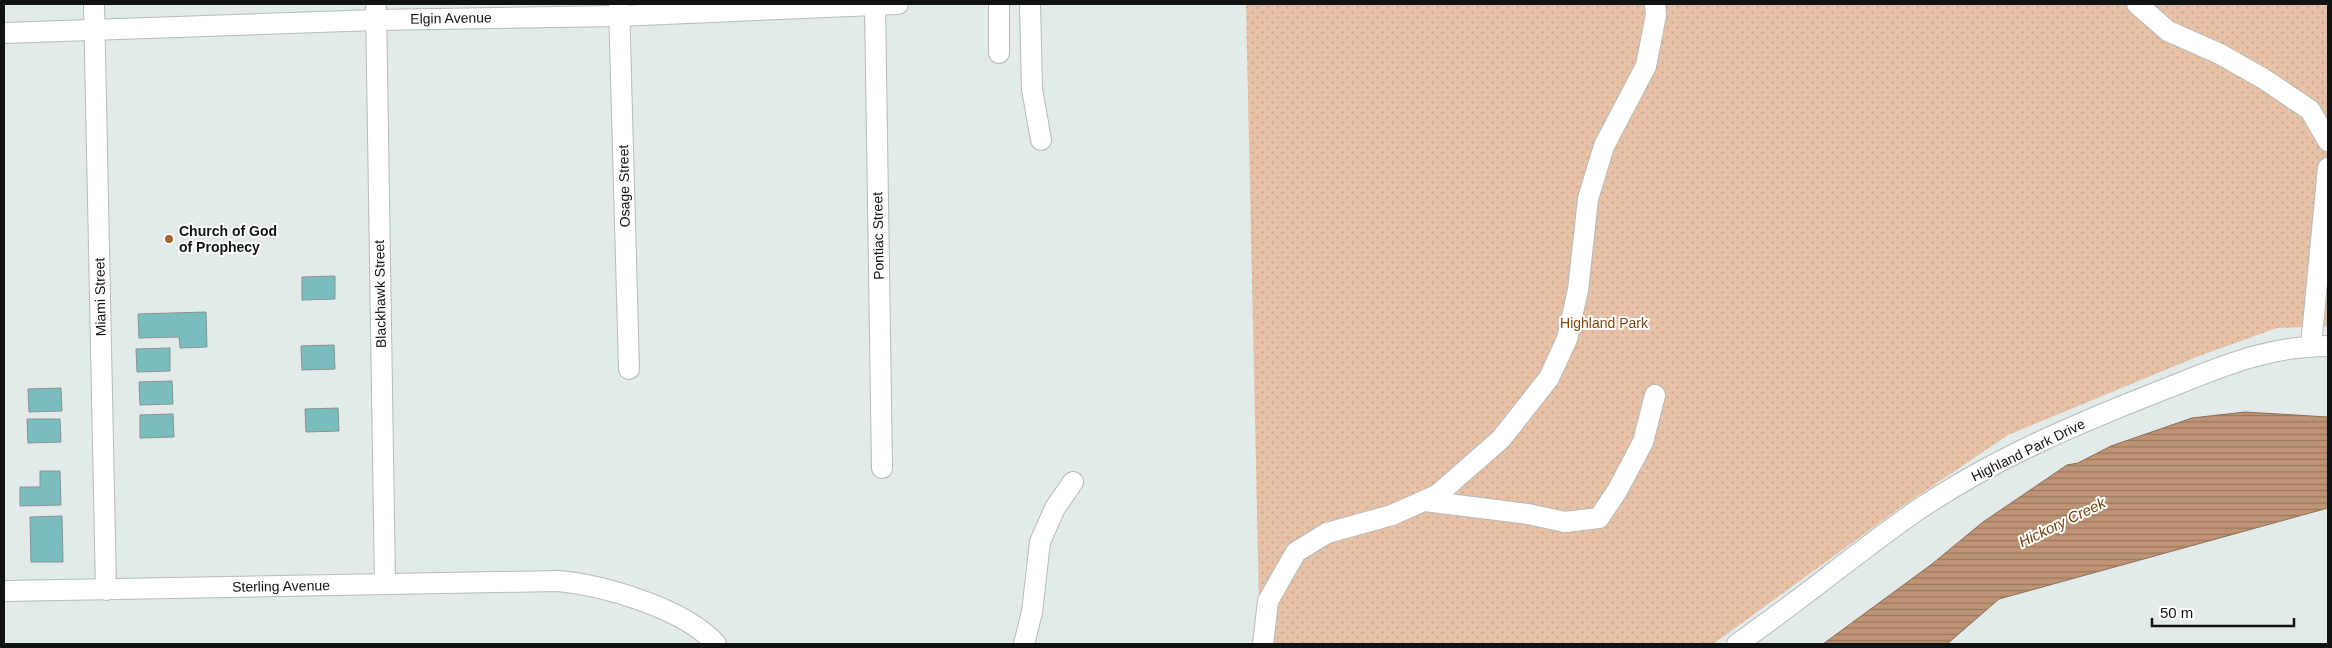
<svg xmlns="http://www.w3.org/2000/svg" width="2332" height="648" font-family="Helvetica,sans-serif">
<defs>
<pattern id="grass-dots" width="8" height="8" patternUnits="userSpaceOnUse" patternTransform="scale(1.25)"><rect width="8" height="8" fill="#e6c1a6"/><path d="M2 2h.1M6 6h.1" fill="none" stroke="#c4a58e" stroke-width="1.8" stroke-linecap="round"/></pattern>
<pattern id="water-rules" width="6" height="5" patternUnits="userSpaceOnUse" patternTransform="scale(1.25)"><rect width="6" height="5" fill="#be9474"/><path d="M0 2.5h6" fill="none" stroke="#99785e"/></pattern>
</defs>
<rect width="100%" height="100%" fill="#e3eaea"/>
<polygon fill="url(#grass-dots)" points="1246,4 2328,4 2328,326 2277,328 2199,356 2008,435 1900,508 1713,644 1263,644 1259,604"/>
<polygon fill="url(#water-rules)" stroke="#8a6d57" points="2245,412 2328,417 2328,508 1999,599 1947,644 1823,644 1932,564 1983,522 2067,465 2078,463 2111,446 2192,418"/>
<g fill="#7abdbd" stroke="#8b9191">
<polygon points="335,276 335,299 302,300 302,277"/>
<polygon points="206,312 207,347 180,348 179,337 139,338 138,314"/>
<polygon points="334,345 335,369 302,370 301,346"/>
<polygon points="170,348 170,371 137,372 136,349"/>
<polygon points="172,381 173,404 140,405 139,382"/>
<polygon points="61,388 62,411 29,412 28,389"/>
<polygon points="338,408 339,431 306,432 305,409"/>
<polygon points="173,414 174,437 140,438 140,415"/>
<polygon points="27,419 60,419 61,442 28,443"/>
<polygon points="40,471 60,471 61,505 20,506 20,487 40,487"/>
<polygon points="62,516 63,562 31,562 30,517"/>
</g>
<g fill="none" stroke-linecap="round" stroke-linejoin="round">
<g stroke="#b5bbbb" stroke-width="22">
<g id="minor">
<polyline points="94,4 106,590"/>
<polyline points="376,4 385,584"/>
<polyline points="619,4 629,369"/>
<polyline points="875,4 882,468"/>
<polyline points="999,4 999,53"/>
<polyline points="1030,4 1032,89 1041,140"/>
<polyline points="2137,4 2168,31 2220,54 2264,79 2310,110 2328,141"/>
<polyline points="4,33 376,20 619,16 898,4"/>
<polyline points="2311,346 2328,168"/>
<polyline points="1425,501 1528,514 1565,522 1599,518 1617,491 1643,442 1655,395"/>
<path d="M4,591L558,581C604,585 685,609 716,644"/>
<polyline points="1024,644 1032,612 1040,542 1055,508 1073,482"/>
<polyline points="1263,644 1268,601 1296,552 1327,533 1392,515 1437,495 1501,439 1549,378 1567,339 1578,290 1588,199 1604,146 1646,66 1656,15 1655,4"/>
<path d="M1737,644C1797,603 1852,556 1912,514C1990,460 2078,423 2165,389C2221,367 2267,346 2328,346"/>
</g>
</g>
<use href="#minor" stroke="#fff" stroke-width="20"/>
</g>
<circle fill="#a4642c" stroke="#fff" stroke-width="2" cx="169" cy="239" r="5"/>
<g text-anchor="middle" dominant-baseline="central" stroke-width="4" stroke-linejoin="round" paint-order="stroke">
<g font-size="14" fill="#111313" stroke="#fff">
<text transform="translate(451 18) rotate(-1)">Elgin Avenue</text>
<text transform="translate(624 186) rotate(-91)">Osage Street</text>
<text transform="translate(878 236) rotate(-91)">Pontiac Street</text>
<text transform="translate(380 294) rotate(-91)">Blackhawk Street</text>
<text transform="translate(100 297) rotate(-91)">Miami Street</text>
<text transform="translate(2028 450) rotate(-26)">Highland Park Drive</text>
<text transform="translate(281 586) rotate(-1)">Sterling Avenue</text>
</g>
<g font-size="14" font-weight="bold" fill="#111313" stroke="#fff" text-anchor="start">
<text x="179" y="231">Church of God<tspan x="179" dy="16">of Prophecy</tspan></text>
</g>
<g font-size="14" fill="#7d4611" stroke="#fff">
<text x="1604" y="323">Highland Park</text>
</g>
<g font-size="15" font-style="italic" fill="#763f07" stroke="#fff">
<text transform="translate(2062 522) rotate(-26)">Hickory Creek</text>
</g>
</g>
<rect width="2332" height="648" fill="none" stroke="#111313" stroke-width="10"/>
<path d="M2152 618v8h142v-8" fill="none" stroke="#111313" stroke-width="2.5"/>
<text x="2160" y="618" font-size="15" fill="#111313" stroke="#ffffff" stroke-width="4" paint-order="stroke">50 m</text>
</svg>
